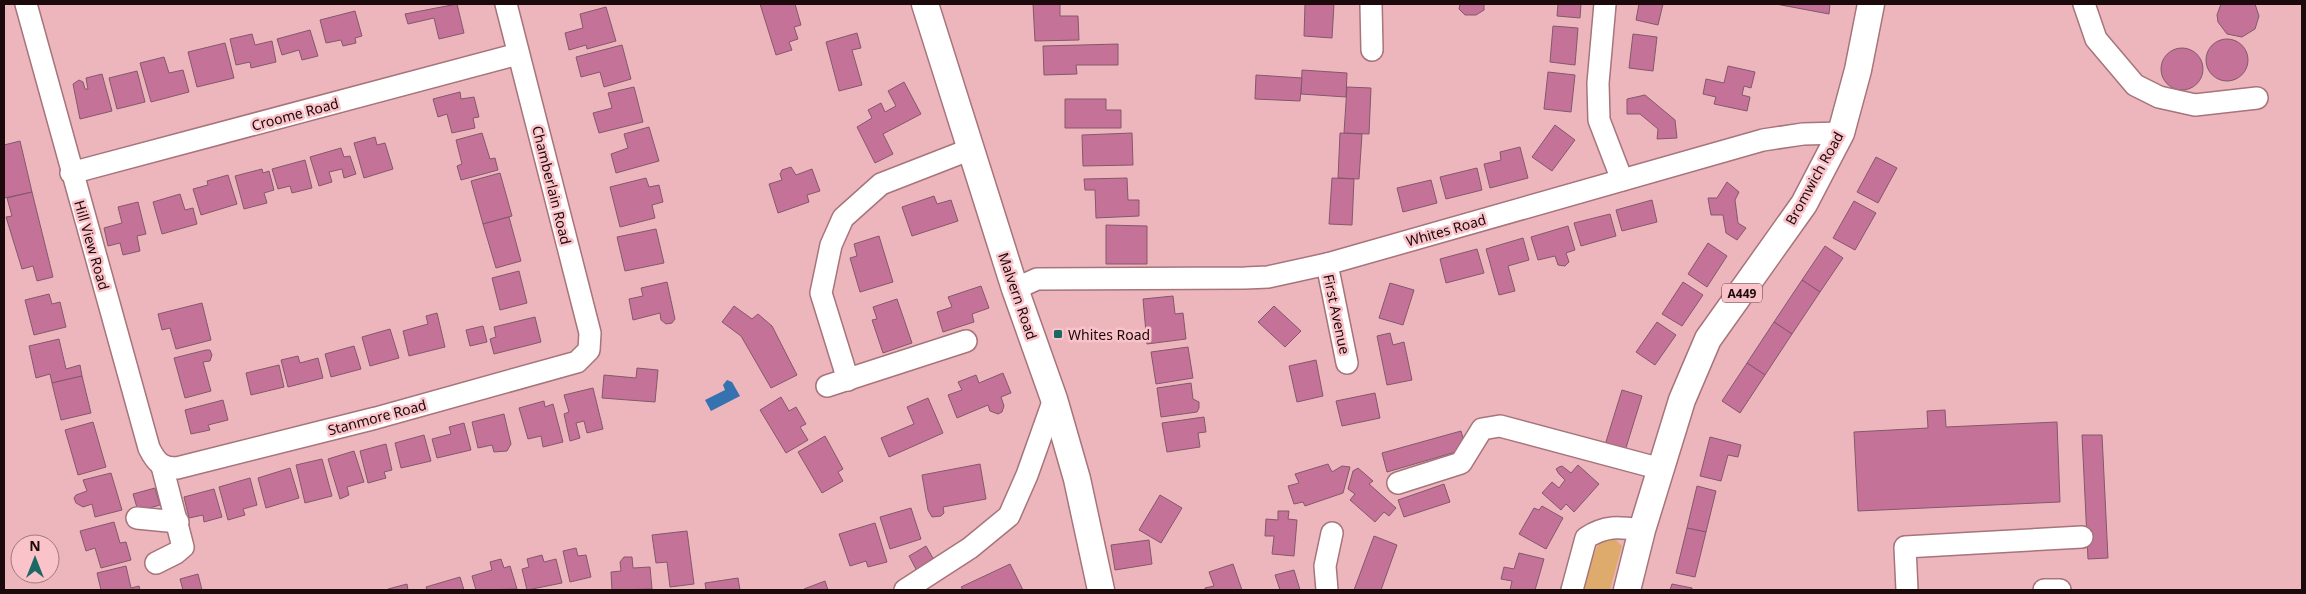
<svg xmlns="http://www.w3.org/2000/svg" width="2306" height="594" font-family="'Noto Sans',sans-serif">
<rect width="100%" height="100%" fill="#edb6bc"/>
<polygon fill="#deab6d" points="1615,539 1622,546 1610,590 1582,590 1590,561 1600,541"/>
<polygon fill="#3672af" points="727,380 732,382 740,396 711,411 705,400 725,390 723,385"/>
<g fill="#c57299" stroke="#83586b">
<polygon points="457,4 464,33 439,39 434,18 408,24 405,14"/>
<polygon points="760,4 795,4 801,25 794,27 798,39 789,42 792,50 776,55"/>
<polygon points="1033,4 1060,4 1060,16 1078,16 1079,40 1035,41"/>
<polygon points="1305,4 1334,4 1332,38 1304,36"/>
<polygon points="1460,4 1484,4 1484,10 1476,15 1465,15 1459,9"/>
<polygon points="1558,4 1581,4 1580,18 1557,16"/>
<polygon points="1639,4 1663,4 1658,25 1636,20"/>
<polygon points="1776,4 1830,4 1829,14"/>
<polygon points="2221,4 2255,4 2259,16 2255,29 2242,37 2227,34 2218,22 2217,15"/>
<polygon points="606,7 616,41 587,49 586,45 569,50 565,33 583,28 580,14"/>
<polygon points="355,11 362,36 355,38 356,43 343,46 341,40 326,43 320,20"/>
<polygon points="1553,26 1578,28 1575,65 1550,62"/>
<polygon points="310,30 318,56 302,60 299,50 282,55 277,39"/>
<polygon points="857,33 861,48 852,50 862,85 839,91 826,42"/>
<polygon points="252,34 255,45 272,41 276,62 251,68 250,62 236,65 230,39"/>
<polygon points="1633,34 1657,37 1653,71 1629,68"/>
<circle cx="2227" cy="60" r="21"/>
<polygon points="225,43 234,78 197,87 188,52"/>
<polygon points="1118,44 1118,65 1076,65 1077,74 1044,75 1043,46"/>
<polygon points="622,45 631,79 604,87 600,72 581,77 576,57"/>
<circle cx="2182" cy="69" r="21"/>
<polygon points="164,57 169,73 183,70 189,92 151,102 140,63"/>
<polygon points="1728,66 1755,72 1751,88 1744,86 1742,95 1750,97 1747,111 1714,104 1716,97 1703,94 1706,79 1724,83"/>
<polygon points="1302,70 1347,73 1346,97 1301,94"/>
<polygon points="137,71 145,102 117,109 109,78"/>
<polygon points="1548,72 1575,75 1571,112 1544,109"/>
<polygon points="102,74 112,111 80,119 73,84 79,80 83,82 85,89 88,89 86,78"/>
<polygon points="1256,75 1302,78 1300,101 1255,99"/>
<polygon points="904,82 921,114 883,134 893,154 875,163 857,127 872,118 868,110 881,103 885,112 896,106 888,91"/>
<polygon points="634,87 643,122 599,133 593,113 612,108 608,93"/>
<polygon points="1347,87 1371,88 1369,134 1344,133"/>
<polygon points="460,92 461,99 474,97 479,117 473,118 475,128 452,133 447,114 438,117 433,99"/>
<polygon points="1645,95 1675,120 1677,138 1657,139 1658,129 1640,114 1627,114 1627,99"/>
<polygon points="1065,99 1106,99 1106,110 1121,110 1121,128 1065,128"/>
<polygon points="1555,125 1575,140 1552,171 1532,157"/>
<polygon points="649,127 659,161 616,173 611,154 628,148 624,134"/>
<polygon points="482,133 490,159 495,158 498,170 461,180 457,166 462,164 456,140"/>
<polygon points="1132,133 1133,165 1083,166 1082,135"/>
<polygon points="1340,133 1362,134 1359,179 1338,178"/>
<polygon points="375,137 377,145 385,143 393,169 364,178 354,143"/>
<polygon points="20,141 32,192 4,198 4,145"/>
<polygon points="1520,147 1528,178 1490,188 1484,164 1501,160 1500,152"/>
<polygon points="341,148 344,157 350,156 356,174 344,178 342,169 329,172 332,182 319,186 310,157"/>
<polygon points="1876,157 1897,168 1878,203 1857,192"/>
<polygon points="305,160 312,188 292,193 290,186 278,189 272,169"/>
<polygon points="791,167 796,175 812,169 820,191 807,195 809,202 778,213 769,184 782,180 780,174 782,170"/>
<polygon points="1477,168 1482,190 1446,199 1440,177"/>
<polygon points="262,169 263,173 269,171 274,190 264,193 267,203 244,209 235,176"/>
<polygon points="500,173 512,216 483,224 471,181"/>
<polygon points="228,175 237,204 201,215 193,189 208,185 207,181"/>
<polygon points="646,178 649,187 659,185 663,202 652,205 655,218 620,227 610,187"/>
<polygon points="1127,178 1128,200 1139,200 1139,216 1096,218 1095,190 1085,190 1084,179"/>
<polygon points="1332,178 1354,179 1352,225 1329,224"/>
<polygon points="1431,180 1437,203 1403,212 1397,188"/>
<polygon points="1727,182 1739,192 1735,200 1738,223 1746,228 1737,240 1726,233 1723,215 1711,215 1708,198 1717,198"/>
<polygon points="32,192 53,277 37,281 33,266 22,269 6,217 12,216 7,198"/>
<polygon points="180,194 185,210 193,208 197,224 162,234 153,202"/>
<polygon points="934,196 937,204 951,200 958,221 912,236 902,207"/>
<polygon points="1652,200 1657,222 1622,231 1616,210"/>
<polygon points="1854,201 1876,213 1855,250 1833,238"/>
<polygon points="138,202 146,234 137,236 140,251 123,255 120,243 108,246 104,228 122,223 118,207"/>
<polygon points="1610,214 1616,236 1581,246 1574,223"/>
<polygon points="509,217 521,261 496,268 483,224"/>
<polygon points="1106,225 1147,226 1147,264 1106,264"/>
<polygon points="1568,226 1575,250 1566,253 1569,262 1565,266 1558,265 1555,256 1538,260 1531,237"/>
<polygon points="656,229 664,263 625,271 617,237"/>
<polygon points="879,236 893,282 860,292 850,258 857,256 854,244"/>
<polygon points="1523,238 1529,260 1508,266 1515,291 1499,295 1486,249"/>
<polygon points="1708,243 1727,256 1707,287 1688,274"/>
<polygon points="1825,246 1843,258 1820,292 1802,280"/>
<polygon points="1477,249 1484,273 1446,283 1440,259"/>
<polygon points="519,271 527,303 500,310 492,278"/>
<polygon points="1802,280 1820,292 1792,334 1774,322"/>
<polygon points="667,282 675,319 672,323 666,324 661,320 660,313 633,320 629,299 643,296 641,288"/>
<polygon points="1683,282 1703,295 1682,326 1662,314"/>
<polygon points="1390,283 1414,290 1403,325 1379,318"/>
<polygon points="981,286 989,308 972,314 974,322 943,332 937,312 952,307 948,297"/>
<polygon points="49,294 52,304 60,302 66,327 34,335 25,300"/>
<polygon points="1173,296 1175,314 1183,313 1186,339 1147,344 1143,299"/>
<polygon points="897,299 912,343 883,353 872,320 877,319 873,307"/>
<polygon points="202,303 211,340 176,349 170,328 162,330 158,314"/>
<polygon points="734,306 752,319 758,314 772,326 797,375 771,388 741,336 722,322"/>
<polygon points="1274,306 1301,331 1285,347 1258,322"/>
<polygon points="437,313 445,347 409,356 403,331 428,324 426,316"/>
<polygon points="535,317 541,342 494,354 490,339 496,337 494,327"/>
<polygon points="1657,322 1676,335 1655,365 1636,352"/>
<polygon points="1774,322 1792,334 1765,375 1747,363"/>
<polygon points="483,326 487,342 470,346 466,330"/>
<polygon points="390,329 399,358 370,366 362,337"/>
<polygon points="1390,333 1393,345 1404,342 1412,380 1387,385 1377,336"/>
<polygon points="59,339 66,369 80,365 82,376 52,383 50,374 36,378 29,346"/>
<polygon points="354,346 361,369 331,377 325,354"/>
<polygon points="1188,347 1193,378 1156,384 1151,352"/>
<polygon points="206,350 210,350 212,355 210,361 203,362 211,391 185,398 174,358"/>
<polygon points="298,356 300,363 318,358 323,378 288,387 281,360"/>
<polygon points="1316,360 1323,396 1297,402 1289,366"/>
<polygon points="1747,363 1765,375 1740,413 1722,401"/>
<polygon points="279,365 284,387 251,395 246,373"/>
<polygon points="637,368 658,370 655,402 602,398 604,375 636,378"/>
<polygon points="1003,373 1011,393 1001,397 1004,406 1002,412 998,414 990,411 988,405 957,418 948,395 962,390 958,382 976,375 979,383"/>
<polygon points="82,376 91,413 61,420 52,383"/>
<polygon points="1191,383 1193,399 1199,402 1199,408 1197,412 1161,417 1157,388"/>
<polygon points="593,388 603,429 587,433 584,421 576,423 580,438 570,441 564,414 569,412 564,395"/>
<polygon points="1622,390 1642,396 1625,451 1605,445"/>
<polygon points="1375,393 1380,418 1342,426 1336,401"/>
<polygon points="781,397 789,411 796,407 806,424 800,427 808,440 786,453 760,410"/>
<polygon points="928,398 943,433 889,457 881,438 914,424 907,407"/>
<polygon points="223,400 228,420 208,425 210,430 191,434 185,410"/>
<polygon points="544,401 545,407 553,404 563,442 543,447 541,436 528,439 519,408"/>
<polygon points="1945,410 1946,427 2057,422 2060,502 1858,511 1854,432 1928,428 1927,411"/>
<polygon points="504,414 511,444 507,451 494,452 492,445 478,448 472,422"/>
<polygon points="1204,417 1206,432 1198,433 1200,447 1167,452 1162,423"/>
<polygon points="93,422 106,467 78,475 65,430"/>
<polygon points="464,423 471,450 437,458 432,439 451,434 449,427"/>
<polygon points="1461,431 1466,449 1387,472 1382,453"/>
<polygon points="424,435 431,461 401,468 395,443"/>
<polygon points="2082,435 2102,435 2108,558 2088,559"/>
<polygon points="825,436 843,469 838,472 843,481 822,493 798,452"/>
<polygon points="1710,437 1741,445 1738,457 1728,455 1721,481 1700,476"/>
<polygon points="386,444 392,470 384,472 386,478 368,483 360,451"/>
<polygon points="354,451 364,482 347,487 349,495 340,499 328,459"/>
<polygon points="322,459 332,496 305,503 296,465"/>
<polygon points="980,464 986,499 943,507 944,513 941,516 932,517 928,510 922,475"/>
<polygon points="1328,464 1332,472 1342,466 1350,467 1343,493 1305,506 1303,502 1294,504 1288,486 1299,483 1295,474"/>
<polygon points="1578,465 1599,484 1574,512 1566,504 1561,510 1542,493 1552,482 1559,488 1565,480 1559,474 1556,469 1559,467 1562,466 1571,473"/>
<polygon points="290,468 299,498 266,508 258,478"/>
<polygon points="1358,468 1373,481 1369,484 1396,508 1389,516 1384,512 1375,522 1350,500 1355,494 1348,489 1353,471"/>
<polygon points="111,473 122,510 95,517 92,504 83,507 76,503 74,498 76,495 87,491 83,480"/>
<polygon points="250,478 257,505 243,509 245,515 228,520 219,487"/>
<polygon points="1444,484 1450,502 1404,517 1398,500"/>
<polygon points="1697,486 1716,491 1706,532 1687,528"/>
<polygon points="155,488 160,505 138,511 133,494"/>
<polygon points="214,489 222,517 204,522 203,515 189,518 184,497"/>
<polygon points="1160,495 1182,508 1161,543 1139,530"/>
<polygon points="1542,506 1563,518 1546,549 1519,534 1534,508 1539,510"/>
<polygon points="911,508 921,539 890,549 880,517"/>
<polygon points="1278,511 1289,511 1288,519 1297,520 1294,556 1272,554 1274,536 1265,536 1266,519 1278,520"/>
<polygon points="114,522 120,543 126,542 131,560 101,568 95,548 86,551 80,531"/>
<polygon points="875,523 887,562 868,567 866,561 850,566 839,534"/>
<polygon points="1687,528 1706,532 1695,577 1676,573"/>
<polygon points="687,531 694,584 670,587 667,562 656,563 652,535"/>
<polygon points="1374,536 1397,545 1381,590 1354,590"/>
<polygon points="1149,540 1152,564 1115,570 1111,545"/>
<polygon points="926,546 934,560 917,571 909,556"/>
<polygon points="576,548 578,556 586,555 591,577 570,582 563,551"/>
<polygon points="1519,553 1544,559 1535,590 1510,590 1512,581 1501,579 1504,567 1514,569"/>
<polygon points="542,555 544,562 556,559 562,583 527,590 522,569 529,567 527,559"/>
<polygon points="624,557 632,557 633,568 650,567 652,589 612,590 611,572 621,571 620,562"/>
<polygon points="501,559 504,568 510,566 517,589 476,590 472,576 492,570 490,562"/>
<polygon points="1010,564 1023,590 963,590 961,587"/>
<polygon points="1233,564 1242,590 1205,590 1205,588 1214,586 1209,572"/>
<polygon points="126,566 131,588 139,586 140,590 101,590 97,573"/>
<polygon points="1294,570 1300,590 1280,590 1275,575"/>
<polygon points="198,574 202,590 183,590 180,579"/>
<polygon points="460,577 464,590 427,590 426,587"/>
<polygon points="738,578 740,590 706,590 705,583"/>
<polygon points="825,581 828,590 804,590 804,589"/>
<polygon points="407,584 408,590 388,590 388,589"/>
<polygon points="1672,584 1692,588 1692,590 1670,590"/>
</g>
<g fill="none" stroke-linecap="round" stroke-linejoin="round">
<g stroke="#a6747a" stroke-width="24">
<g id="minor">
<path d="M26,4L149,448C156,462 161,468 177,468L376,418L577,362L589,350L590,333L506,4"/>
<polyline points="1371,4 1372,50"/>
<polyline points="1605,4 1598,83 1599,120 1622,180"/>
<polyline points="2084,4 2096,39 2135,85 2159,97 2195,105 2257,98"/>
<polyline points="71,173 518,54"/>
<polyline points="1327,264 1347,363"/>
<polyline points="1015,289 1037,279 1245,278 1268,277 1327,264 1763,140 1803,134 1841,133"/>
<polyline points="848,380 821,293 831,245 843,218 881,184 971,149"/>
<polyline points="827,386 966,341"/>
<polyline points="1398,483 1461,463 1482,429 1500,426 1661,469"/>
<polyline points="137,518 178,522"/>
<polyline points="156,563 176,553 183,547 162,466"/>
<polyline points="905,590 970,548 1009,516 1027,475 1054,399"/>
<polyline points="1327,590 1325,566 1332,533"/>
<path d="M1572,590L1586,538C1606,525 1619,527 1642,530"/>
<polyline points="1907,590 1905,547 2082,537"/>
<polyline points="2044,590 2060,590"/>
</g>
</g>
<g stroke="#a6747a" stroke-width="29">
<g id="major">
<polyline points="925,4 1015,289 1054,399 1077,479 1101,590"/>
<polyline points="1627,590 1642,530 1682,400 1708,339 1804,204 1841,133 1858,70 1871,4"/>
</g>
</g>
<use href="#minor" stroke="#fff" stroke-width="21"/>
<use href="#major" stroke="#fff" stroke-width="26"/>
</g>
<rect fill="#1c6865" stroke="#fac3c9" stroke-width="2" x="1053" y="329" width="10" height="10" rx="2.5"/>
<g text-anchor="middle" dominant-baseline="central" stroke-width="5" stroke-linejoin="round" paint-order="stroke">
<rect fill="#fac3c9" stroke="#5e4145" stroke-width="1" x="1722" y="283.5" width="40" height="19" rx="4"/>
<g font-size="12" font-weight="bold" fill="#1b090c">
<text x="1742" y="293">A449</text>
</g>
<g font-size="14" fill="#1b090c" stroke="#fac3c9">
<text transform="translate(295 114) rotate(-15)">Croome Road</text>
<text transform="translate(1814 178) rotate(-61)">Bromwich Road</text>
<text transform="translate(552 185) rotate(76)">Chamberlain Road</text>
<text transform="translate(1446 230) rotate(-16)">Whites Road</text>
<text transform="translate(92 245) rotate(74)">Hill View Road</text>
<text transform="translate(1018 296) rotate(71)">Malvern Road</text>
<text transform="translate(1337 314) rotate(78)">First Avenue</text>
<text transform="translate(377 417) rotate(-15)">Stanmore Road</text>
</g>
<g font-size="14" fill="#1b090c" stroke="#fac3c9" text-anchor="start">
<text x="1068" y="334">Whites Road</text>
</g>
</g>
<rect width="2306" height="594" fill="none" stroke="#1b090c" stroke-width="10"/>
<g transform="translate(35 559)"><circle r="24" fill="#fac3c9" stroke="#a1797d"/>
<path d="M0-4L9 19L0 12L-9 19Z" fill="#1c6865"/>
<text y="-8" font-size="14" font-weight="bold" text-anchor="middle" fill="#1b090c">N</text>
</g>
</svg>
